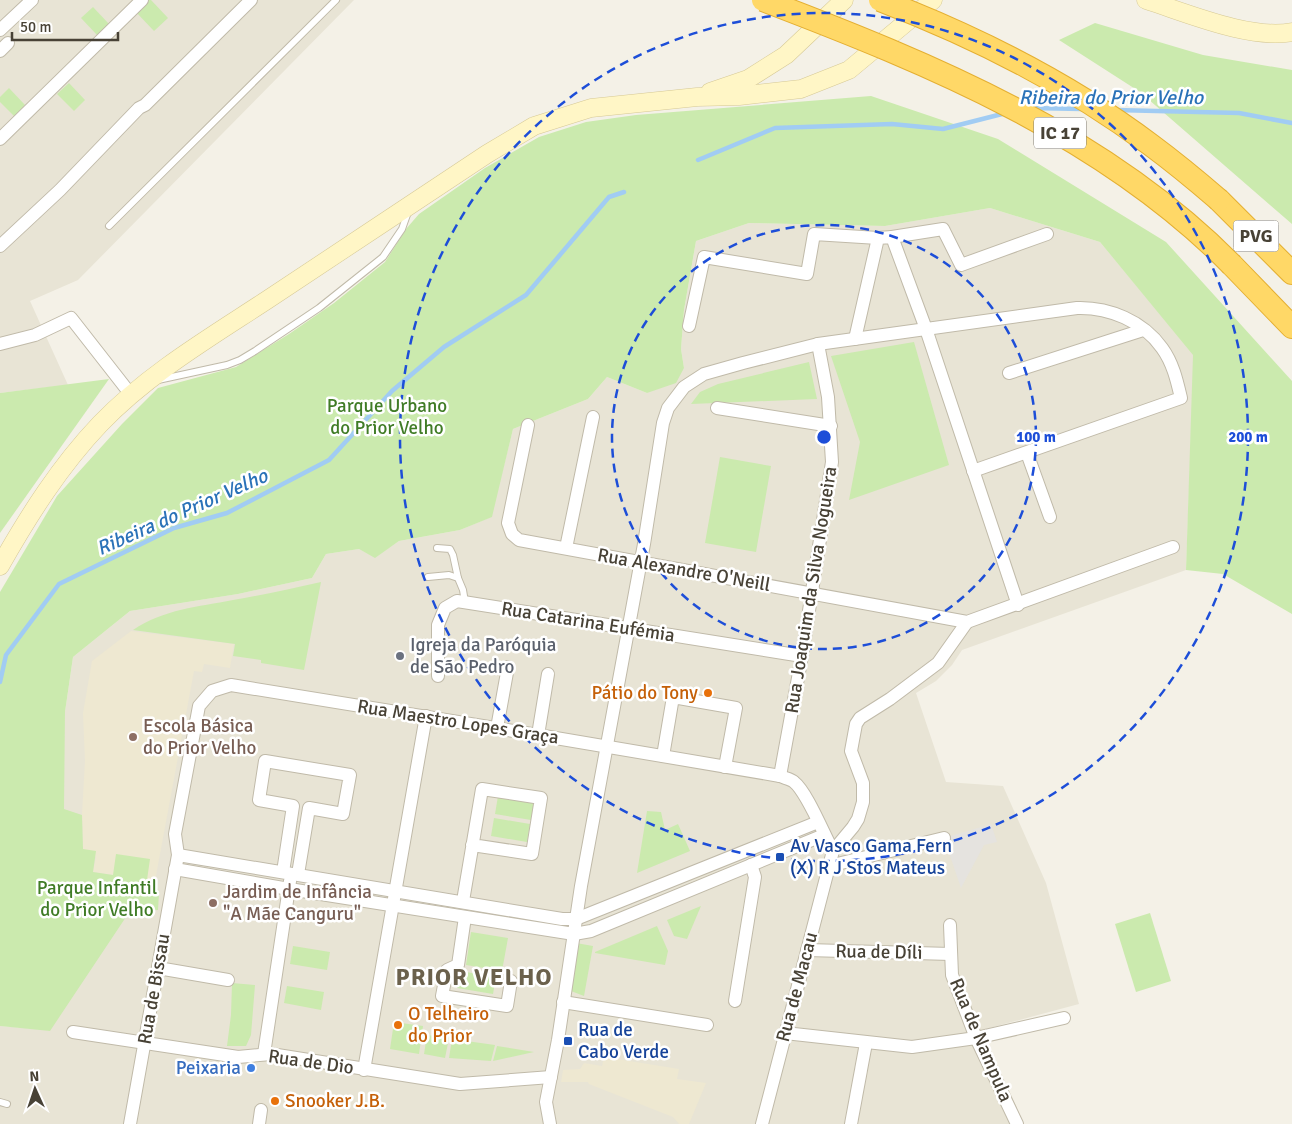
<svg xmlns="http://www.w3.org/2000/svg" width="1292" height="1124" font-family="Signika,sans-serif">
<rect width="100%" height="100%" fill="#f4f1e7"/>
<g fill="#e8e4d5">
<polygon points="0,0 354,0 78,280 30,301 68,385 0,393"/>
<polygon points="990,208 1100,242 1194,355 1186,570 962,650 952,665 936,681 916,693 946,782 1003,786 1046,883 1079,1004 982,1030 1024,1124 0,1124 0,1026 50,1030 50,903 65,712 73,657 130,611 238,594 312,578 326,554 359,549 375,557 399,541 460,530 491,517 513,429 588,399 607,377 647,393 684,368 681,349 684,310 696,241 749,223 885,226"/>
</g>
<g fill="#eee8d1">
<polygon points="131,631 234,644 230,668 204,664 202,672 194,671 155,881 93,872 96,857 83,850 82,815 85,761 83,713 92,661"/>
<polygon points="604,1057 679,1069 677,1079 706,1083 689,1124 679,1124 673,1117 589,1084 588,1082 561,1082 563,1070 580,1069 584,1063 602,1066"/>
</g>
<g fill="#cbeaae">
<polygon points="146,0 151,0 168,18 154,31 135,11"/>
<polygon points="93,7 109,24 97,35 81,18"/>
<polygon points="1095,23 1203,55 1292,70 1292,224 1140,92 1059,40"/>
<polygon points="69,83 85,100 74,111 57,94"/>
<polygon points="9,88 25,105 14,116 0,102 0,97"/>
<polygon points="871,96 998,139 1166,242 1292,381 1292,614 1223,574 1186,570 1193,355 1100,242 990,208 885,226 749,223 696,241 684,310 681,349 684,368 676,383 647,393 607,377 588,399 513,429 492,517 460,530 399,541 375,558 359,549 326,554 312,578 238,594 130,611 73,657 65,712 64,809 82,815 83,849 96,851 93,872 113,875 116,854 150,859 147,880 155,881 159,893 158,910 137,912 126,917 50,1031 0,1026 0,592 57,496 122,424 158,388 236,367 289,334 334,303 385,262 406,229 419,214 485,168 539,137 586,122 636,115"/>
<polygon points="914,342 949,465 849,500 860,442 831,356"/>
<polygon points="809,362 817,399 691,404 700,392 718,384"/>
<polygon points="109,379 0,533 0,393"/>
<polygon points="720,457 771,466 756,552 705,543"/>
<path d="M321,582L304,670L261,663V660L233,656L235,644L133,630C164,609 198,607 233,600C262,595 291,589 321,582Z"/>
<polygon points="498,796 534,802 531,820 495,814"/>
<polygon points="647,811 661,812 665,830 678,824 690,851 637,873"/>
<polygon points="494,818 530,824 527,842 491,836"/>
<polygon points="701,906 687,939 674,936 667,920"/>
<polygon points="1150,913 1171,981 1136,992 1115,924"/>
<polygon points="657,926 668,951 665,965 595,953 595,952"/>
<polygon points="471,932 508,938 502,971 466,965"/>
<polygon points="576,943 593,946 584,996 571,991"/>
<polygon points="293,946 330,952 327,970 290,964"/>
<polygon points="460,971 496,977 493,994 457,988"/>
<polygon points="232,983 255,985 251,1035 246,1046 227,1046 231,1015"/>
<polygon points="287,986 324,992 321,1010 284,1003"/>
<polygon points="394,1022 423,1026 419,1054 390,1049"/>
<polygon points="427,1035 449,1038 445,1058 424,1054"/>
<polygon points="452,1039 495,1045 491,1061 449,1058"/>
<polygon points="497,1046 534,1052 493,1061"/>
</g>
<polygon fill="#e5e3df" points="991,824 997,842 984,845 961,888 944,838"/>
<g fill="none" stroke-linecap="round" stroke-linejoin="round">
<g stroke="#a1ccf3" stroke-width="4.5">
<polyline points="1030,108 1082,109"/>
<polyline points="1115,110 1239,113 1292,123"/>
<polyline points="698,160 775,128 892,124 943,129 1006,113"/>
<polyline points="0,682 6,655 59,584 174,528 227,513 329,460 392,391 444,347 526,295 609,197 624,192"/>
</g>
<g stroke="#c0baa9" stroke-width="8">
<g id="lane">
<polyline points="109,226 336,0"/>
<polyline points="158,380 227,365 240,360 255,351 319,308 383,257 402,229 408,212"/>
<polyline points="437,548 450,549 453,555 458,578"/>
<polyline points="428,577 449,575 458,578 463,590 465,602"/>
<polyline points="0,1102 7,1104"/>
</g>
</g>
<g stroke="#c0baa9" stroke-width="14">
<g id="street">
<polyline points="0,30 32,0"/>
<polyline points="0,51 8,43"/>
<polyline points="0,139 142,0"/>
<polyline points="892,237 943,229 961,265 1047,234"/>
<polyline points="0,246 60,190 139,108 145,105 251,0"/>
<polyline points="689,326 704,257 807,274 814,234 878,238"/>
<polyline points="855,339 878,238 892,237 926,329 1018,605"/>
<polyline points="0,344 35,335 71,318 132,396"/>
<polyline points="1009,373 1143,330"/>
<polyline points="717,408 831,426"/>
<polyline points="528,425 508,523 512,534 519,540 967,622 1173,547"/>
<polyline points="1027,453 1050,517"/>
<polyline points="566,548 593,417"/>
<polyline points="438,676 438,625 445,608 457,601 802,656"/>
<polyline points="497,728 508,667"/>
<polyline points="538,735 548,674"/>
<polyline points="663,756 673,697 736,708 725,767"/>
<polyline points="780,776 802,656 832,462 828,397 818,344"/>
<polyline points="178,855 562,919 576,919 818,822"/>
<polyline points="829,866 944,838"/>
<polyline points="175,869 289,889 574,934 591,931 824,835"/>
<polyline points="283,872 293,806 259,800 265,761 350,775 343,814 309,808 298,874"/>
<polyline points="463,901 482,789 541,798 532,854 472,845"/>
<polyline points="465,917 458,965 447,970 442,996 507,1006 511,981"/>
<polyline points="950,925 952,975 976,1038 1017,1124"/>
<polyline points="807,950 951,954"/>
<polyline points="158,968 228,980"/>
<polyline points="735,1001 755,877 751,865"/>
<polyline points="563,1002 707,1025"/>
<polyline points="73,1032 238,1057 271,1054 460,1084 551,1077"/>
<polyline points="785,1033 912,1047 976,1038 1064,1018"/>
<polyline points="264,1054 290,881"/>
<polyline points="364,1070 426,716"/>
<path d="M130,1124L178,855L175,834L199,706L212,691L231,685L538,735L780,776C784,778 791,779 794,782C807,792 824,835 833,851"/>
<polyline points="259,1124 261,1110"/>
<path d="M550,1124L546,1102L558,1040L581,886L644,544L663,423L668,408L684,387L704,374L743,363L818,344L1077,308C1109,307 1143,321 1162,348C1173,363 1177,381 1181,398L973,471"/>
<polyline points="762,1124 833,851 853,827 858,819 863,802 863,783 851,751 856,724 860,718 890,699 938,663 967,622"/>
<polyline points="851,1124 866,1043"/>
</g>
</g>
<g stroke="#d6c995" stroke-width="19">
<g id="secondary">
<path d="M1146,0C1187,13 1250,40 1292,32"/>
<polyline points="710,92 748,79 786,55 844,0"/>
<path d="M0,566C29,515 60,466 100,424C148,374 209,338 267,300C340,251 414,203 487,154L534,126L591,108L697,97L739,96L801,89L849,70L933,0"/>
</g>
</g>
<g stroke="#e4af32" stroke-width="24">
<g id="highway">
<polyline points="1219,200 1292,273"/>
<polyline points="1232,265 1292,327"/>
</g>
</g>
<use href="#lane" stroke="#fff" stroke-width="6"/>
<use href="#street" stroke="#fff" stroke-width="12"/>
<use href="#secondary" stroke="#fff6c6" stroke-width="18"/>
<use href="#highway" stroke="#ffd867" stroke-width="22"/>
<g stroke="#e4af32" stroke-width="24" stroke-linecap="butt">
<g id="highway-bridge">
<path d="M763,0C931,64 1104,135 1232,265"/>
<path d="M880,0C974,36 1071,85 1151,145C1174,162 1197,181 1219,200"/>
</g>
</g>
<use href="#highway-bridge" stroke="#ffd867" stroke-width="22"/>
</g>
<g fill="none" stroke="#1d4ed8" stroke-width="2.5" stroke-dasharray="9 6">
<circle cx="824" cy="437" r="212"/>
<circle cx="824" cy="437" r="424"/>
</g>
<circle fill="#6b7280" stroke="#fff" stroke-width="2" cx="400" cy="656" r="5"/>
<g fill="#e8710a" stroke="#fff" stroke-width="2">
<circle cx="708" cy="693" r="5"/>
<circle cx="398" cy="1025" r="5"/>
<circle cx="275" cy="1101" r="5"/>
</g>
<g fill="#8d6e63" stroke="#fff" stroke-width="2">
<circle cx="133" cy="737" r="5"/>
<circle cx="213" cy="903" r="5"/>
</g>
<g fill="#1a4fb4" stroke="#fff" stroke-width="2">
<rect x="775" y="852" width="10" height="10" rx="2.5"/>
<rect x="563" y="1036" width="10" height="10" rx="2.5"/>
</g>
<circle fill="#3f7fe0" stroke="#fff" stroke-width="2" cx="251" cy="1068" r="5"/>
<g text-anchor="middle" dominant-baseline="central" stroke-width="5" stroke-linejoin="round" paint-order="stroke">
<g fill="#fff" stroke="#7f7b72" stroke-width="1">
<rect x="1034" y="117.5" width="52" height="31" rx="4"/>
<rect x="1233.5" y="220.5" width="45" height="31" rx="4"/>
</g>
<g font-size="18" font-weight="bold" fill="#484236">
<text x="1060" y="133">IC 17</text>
<text x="1256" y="236">PVG</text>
</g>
<g font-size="19" fill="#407c26" stroke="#fff">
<text x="387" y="406">Parque Urbano<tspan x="387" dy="22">do Prior Velho</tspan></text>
<text x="97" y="888">Parque Infantil<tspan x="97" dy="22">do Prior Velho</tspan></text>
</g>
<g font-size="19" fill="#484236" stroke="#fff">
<text transform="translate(684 570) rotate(10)">Rua Alexandre O'Neill</text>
<text transform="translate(811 590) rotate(-81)">Rua Joaquim da Silva Nogueira</text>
<text transform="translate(588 622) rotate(9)">Rua Catarina Eufémia</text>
<text transform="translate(458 722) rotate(9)">Rua Maestro Lopes Graça</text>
<text transform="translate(879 952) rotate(1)">Rua de Díli</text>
<text transform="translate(797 987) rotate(-75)">Rua de Macau</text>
<text transform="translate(154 989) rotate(-80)">Rua de Bissau</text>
<text transform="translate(981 1040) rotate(67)">Rua de Nampula</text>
<text transform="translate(311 1062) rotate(8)">Rua de Dio</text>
</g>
<g font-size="19" fill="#5b616d" stroke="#fff" text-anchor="start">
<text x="410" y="645">Igreja da Paróquia<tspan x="410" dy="22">de São Pedro</tspan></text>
</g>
<g font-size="19" fill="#c56008" stroke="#fff" text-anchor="start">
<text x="698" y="693" text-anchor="end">Pátio do Tony</text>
<text x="408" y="1014">O Telheiro<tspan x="408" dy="22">do Prior</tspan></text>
<text x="285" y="1101">Snooker J.B.</text>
</g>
<g font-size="19" fill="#785e54" stroke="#fff" text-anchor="start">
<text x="143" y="726">Escola Básica<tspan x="143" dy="22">do Prior Velho</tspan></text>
<text x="223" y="892">Jardim de Infância<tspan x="223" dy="22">"A Mãe Canguru"</tspan></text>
</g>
<g font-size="19" fill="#164399" stroke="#fff" text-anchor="start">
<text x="790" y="846">Av Vasco Gama Fern<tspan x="790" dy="22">(X) R J Stos Mateus</tspan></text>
<text x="578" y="1030">Rua de<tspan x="578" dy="22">Cabo Verde</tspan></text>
</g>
<g font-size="19" fill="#366cbe" stroke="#fff" text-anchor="end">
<text x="241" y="1068">Peixaria</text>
</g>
<g font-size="20" font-style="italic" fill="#2a72b8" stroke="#fff">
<text x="1111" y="97">Ribeira do Prior Velho</text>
<text transform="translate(182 512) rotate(-24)">Ribeira do Prior Velho</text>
</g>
<g font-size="24" font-weight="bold" letter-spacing="1" fill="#6b614c" stroke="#fff">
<text x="474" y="977">PRIOR VELHO</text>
</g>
</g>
<circle cx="824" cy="437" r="8" fill="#1d4ed8" stroke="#fff" stroke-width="2.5"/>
<g font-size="15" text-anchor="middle" font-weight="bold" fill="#1d4ed8" stroke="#fff" stroke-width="5" stroke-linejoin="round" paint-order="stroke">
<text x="1036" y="442">100 m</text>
<text x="1248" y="442">200 m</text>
</g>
<g transform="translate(35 1089) rotate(357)" stroke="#ffffff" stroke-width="4" paint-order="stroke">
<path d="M0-4L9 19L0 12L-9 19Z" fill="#484236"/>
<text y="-8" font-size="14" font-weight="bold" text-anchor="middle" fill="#484236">N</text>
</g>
<path d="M12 32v8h106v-8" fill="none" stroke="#484236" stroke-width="2.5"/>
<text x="20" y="32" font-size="15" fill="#484236" stroke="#ffffff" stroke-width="4" paint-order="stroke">50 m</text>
</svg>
